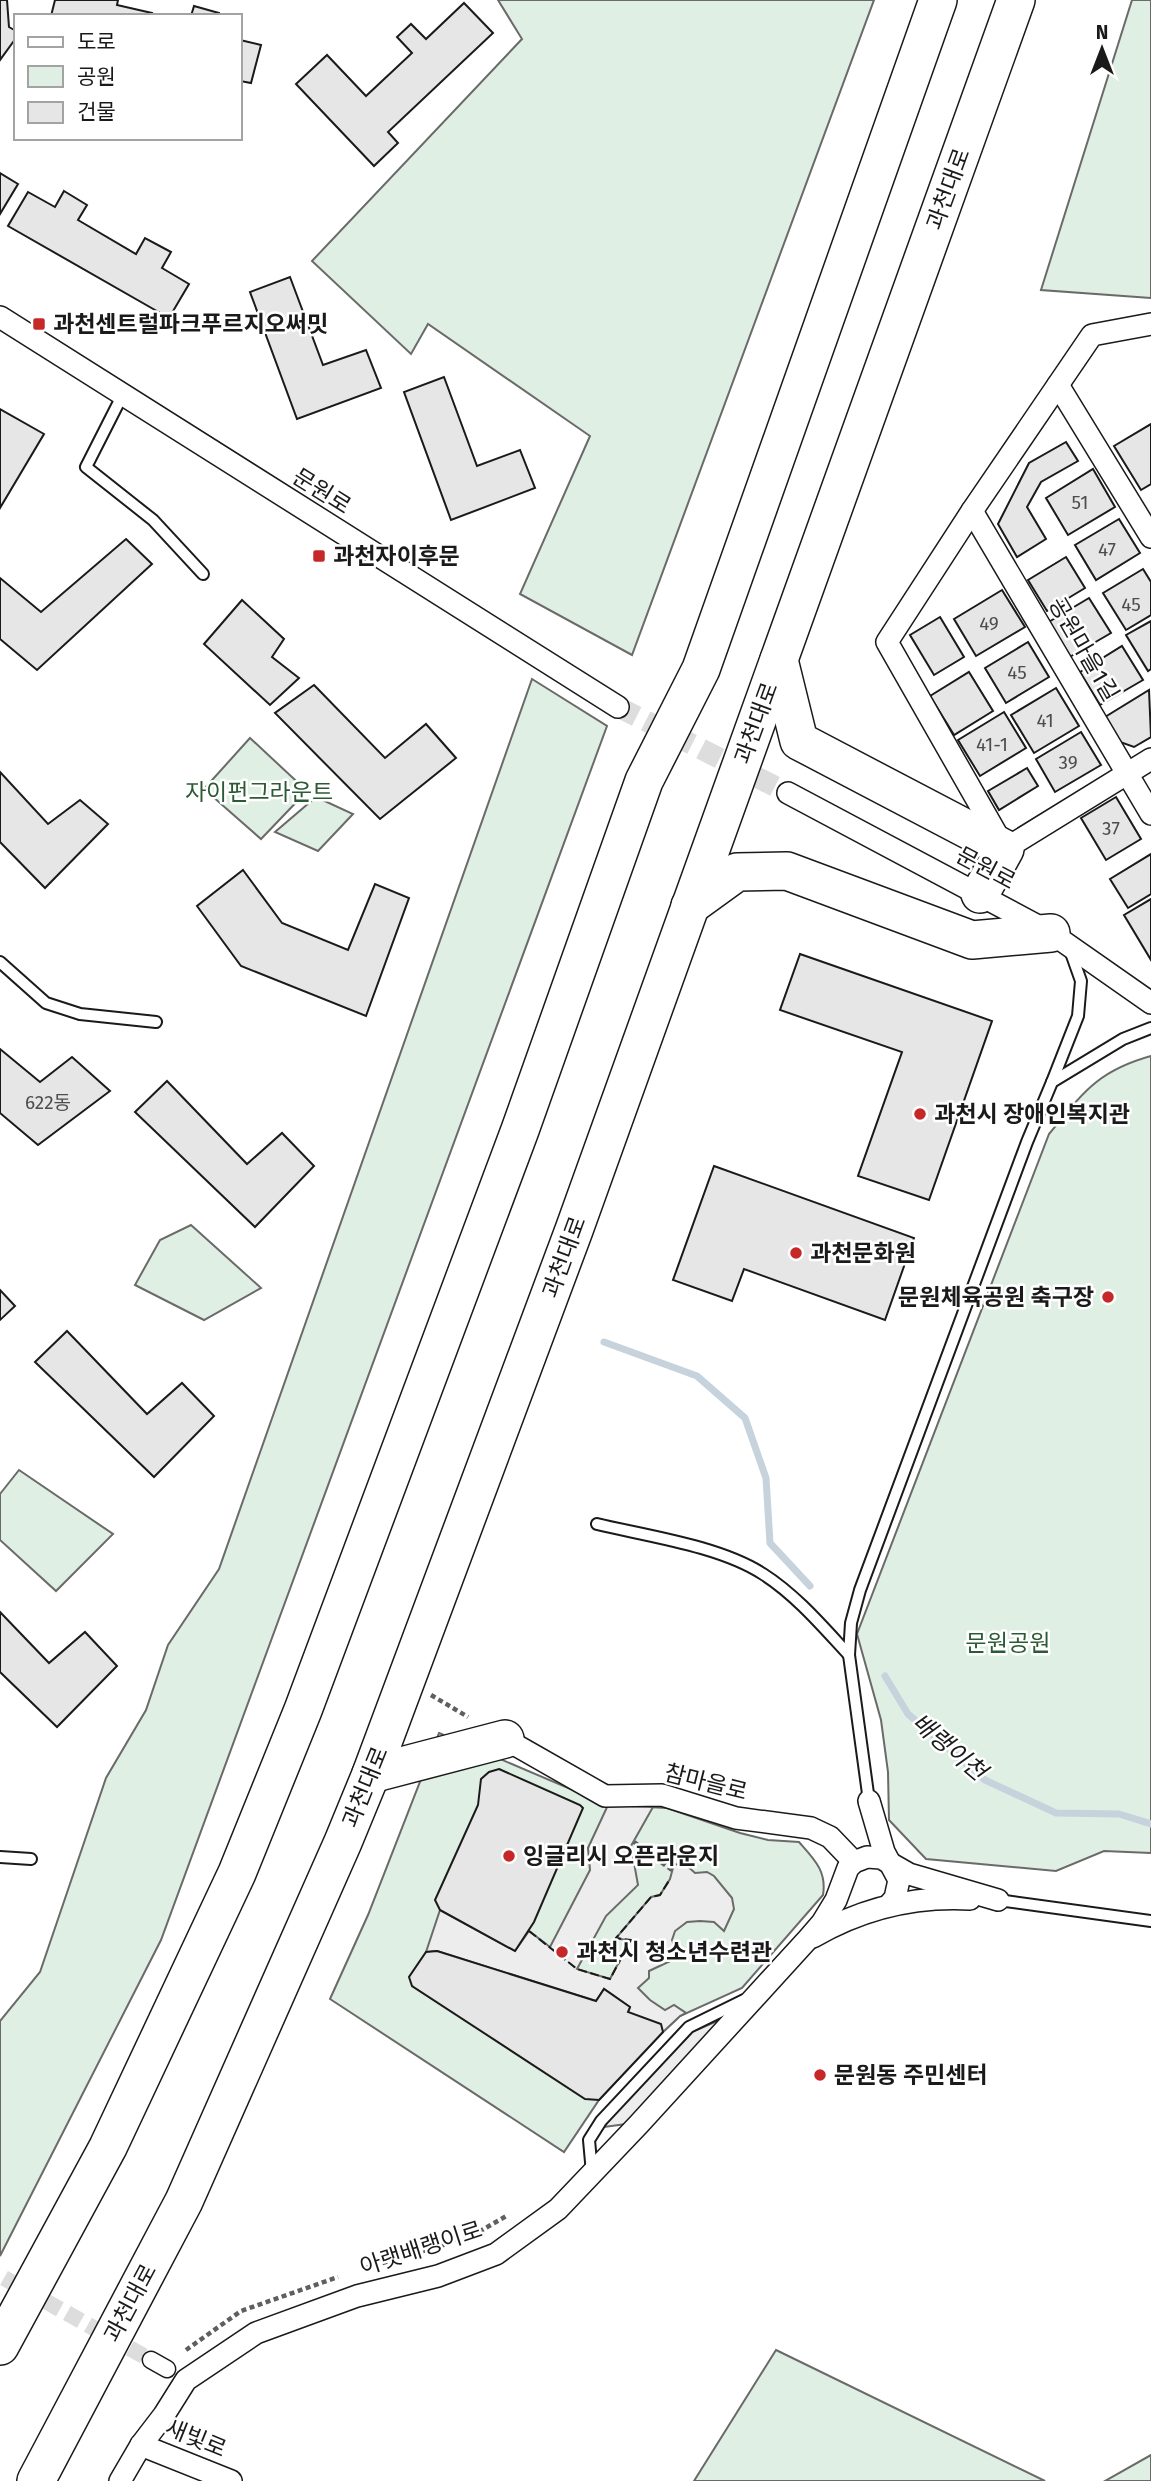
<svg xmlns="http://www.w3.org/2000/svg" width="1151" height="2481" font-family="'Fira Sans','Noto Sans KR',sans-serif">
<rect width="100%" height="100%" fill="#fff"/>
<g fill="#e0efe3" stroke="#6a6a6a" stroke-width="2">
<polygon points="498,0 874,0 632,655 520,594 590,436 428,324 411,354 312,261 522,39"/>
<polygon points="1132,0 1151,0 1151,298 1041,290"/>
<polygon points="532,679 607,726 161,1940 0,2256 0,2021 40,1972 106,1778 146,1710 168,1645 219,1569"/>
<polygon points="250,738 307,791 261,839 204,789"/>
<polygon points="316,797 353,814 318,851 275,832"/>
<path d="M1151,1056V1853L1104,1851L1056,1871L926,1859L889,1820L888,1772L881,1720L857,1634L1049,1134C1083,1093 1097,1071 1151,1056Z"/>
<polygon points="191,1225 261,1288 204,1320 135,1285 160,1240"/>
<polygon points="19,1470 113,1534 56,1591 0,1540 0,1494"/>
<path d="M439,1733L608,1805L667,1808L740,1833L768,1840L799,1842C814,1859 827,1871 823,1895L742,1988L680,2016L663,2032L599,2100L564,2152L330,1999L368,1915Z"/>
<polygon points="776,2350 1045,2481 694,2481"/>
<polygon points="1151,2455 1151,2481 1105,2481"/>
</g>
<g fill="#ededed" stroke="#6a6a6a" stroke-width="2">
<polygon points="608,1805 653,1807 631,1846 638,1885 606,1916 577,1969 610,1979 630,1941 616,1938 651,1897 660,1895 670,1879 674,1864 681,1865 684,1863 695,1873 707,1872 714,1876 732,1898 734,1909 724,1931 714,1922 700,1921 687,1922 675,1931 672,1940 679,1957 649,1971 649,1978 638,1988 650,2000 665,2010 674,2005 686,2013 680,2016 663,2032 628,2012 630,2007 604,1989 596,2001 437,1951 426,1952 440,1910 515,1951 529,1931 550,1947 590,1870 588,1848"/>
<polygon points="724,2018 626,2124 604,2127 614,2113 692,2032"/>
</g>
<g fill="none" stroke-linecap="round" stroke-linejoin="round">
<g stroke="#c6d2dc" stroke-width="7">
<polyline points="604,1342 697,1376 745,1418 766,1478 770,1543 810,1586"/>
<polyline points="885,1676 908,1714 985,1780 1056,1813 1119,1814 1151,1824"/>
</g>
</g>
<g fill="#e6e6e6" stroke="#1a1a1a" stroke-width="2">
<polygon points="0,0 7,0 9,27 16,31 16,38 0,60"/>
<polygon points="55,0 118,0 117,5 152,13 151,16 51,16"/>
<polygon points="464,3 493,33 388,132 398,143 374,166 296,84 327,55 366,96 412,53 397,37 411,24 426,39"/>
<polygon points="194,6 219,13 219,16 191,16"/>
<polygon points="240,40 261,45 251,83 240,81"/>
<polygon points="0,173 18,184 0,214"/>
<polygon points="64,191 87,205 78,220 136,254 145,238 171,252 162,268 189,284 169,318 8,226 28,192 55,207"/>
<polygon points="290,277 323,365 366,350 381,388 297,419 250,292"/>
<polygon points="444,377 477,466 520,450 535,488 451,520 404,392"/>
<polygon points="0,409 44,434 0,508"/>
<polygon points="1151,424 1151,484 1141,490 1114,446"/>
<polygon points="1066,442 1078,461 1041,482 1027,507 1046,539 1017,557 998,524 1029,463"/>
<polygon points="1093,469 1115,507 1068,535 1046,498"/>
<polygon points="1119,519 1140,553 1096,580 1075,545"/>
<polygon points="126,539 152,564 37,670 0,639 0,578 41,612"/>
<polygon points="1066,557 1085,588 1047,611 1028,580"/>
<polygon points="1143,569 1151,582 1151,615 1126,630 1103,593"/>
<polygon points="1002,590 1025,627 976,656 954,619"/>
<polygon points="1089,598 1111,633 1068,658 1047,623"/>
<polygon points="242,600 284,639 272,657 299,678 270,705 204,644"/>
<polygon points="940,617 964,657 934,675 910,635"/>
<polygon points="1151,621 1151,669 1148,671 1126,635"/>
<polygon points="1028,642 1049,677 1006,703 985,668"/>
<polygon points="1122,646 1143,680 1100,705 1080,672"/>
<polygon points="969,672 993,711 954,735 930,696"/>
<polygon points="314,685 385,758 426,724 456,758 380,819 275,713"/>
<polygon points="1056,688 1079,726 1034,753 1011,715"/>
<polygon points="1149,690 1151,737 1134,747 1120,742 1105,717"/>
<polygon points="1004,712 1026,748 980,776 958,740"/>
<polygon points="1081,732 1101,765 1055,792 1036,759"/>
<polygon points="1027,768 1038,786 999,810 988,791"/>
<polygon points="0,772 48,824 80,800 108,824 45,888 0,842"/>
<polygon points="1116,797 1141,839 1106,860 1081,818"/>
<polygon points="1151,854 1151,894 1128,908 1110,879"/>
<polygon points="243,870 282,923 348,950 375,884 409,898 366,1016 241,966 197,906"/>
<polygon points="1151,899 1151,960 1124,915"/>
<polygon points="800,954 992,1021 929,1200 858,1176 902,1052 780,1010"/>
<polygon points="0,1049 40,1082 72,1057 110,1091 38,1145 0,1113"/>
<polygon points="167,1081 247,1164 282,1133 314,1166 255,1227 135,1112"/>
<polygon points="714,1166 914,1238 885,1320 744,1269 732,1301 673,1280"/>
<polygon points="0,1290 15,1306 0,1320"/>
<polygon points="67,1331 147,1414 182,1383 214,1416 154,1477 35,1362"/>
<polygon points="0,1612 49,1663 85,1632 117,1666 57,1727 0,1672"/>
<polygon points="499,1769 580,1805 583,1808 534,1922 515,1951 440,1910 435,1900 478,1805 481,1779 489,1772"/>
<polygon points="437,1951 596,2001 604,1989 630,2007 628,2012 661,2024 663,2032 599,2100 585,2099 412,1986 409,1977 426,1952"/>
</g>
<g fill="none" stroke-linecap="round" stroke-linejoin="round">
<polyline stroke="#ddd" stroke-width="16" stroke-dasharray="16 8" stroke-linecap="butt" points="4,2278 151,2360"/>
<polyline stroke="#ddd" stroke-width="21" stroke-dasharray="21 10" stroke-linecap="butt" points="618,707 788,793"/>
<g stroke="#1a1a1a" stroke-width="14">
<g id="service">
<polyline points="122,396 86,467 153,520 203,574"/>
<polyline points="0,962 46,1003 80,1014 156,1022"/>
<polyline points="1052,1082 1078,1016 1081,981 1070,950"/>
<path d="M597,1524C647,1536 720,1546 763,1574C796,1595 823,1627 849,1655"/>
<polyline points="869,1801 849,1655 851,1623 860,1590 1027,1142 1052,1082 1123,1039 1151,1028"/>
<polyline points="0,1857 31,1859"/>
<polyline points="998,1900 1151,1921"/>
<polyline points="592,2173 589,2140 601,2121 689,2027 744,2000"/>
</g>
</g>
<g stroke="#1a1a1a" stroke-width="19">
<polyline id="pedestrian" points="151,2360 167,2369"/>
</g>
<g stroke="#1a1a1a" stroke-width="24">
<g id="minor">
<polyline points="0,317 618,707"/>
<polyline points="1151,324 1092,335 972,511 887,642 1005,849 1151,759"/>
<polyline points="1058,385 1151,537"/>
<polyline points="972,511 1151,814"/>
<polyline points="788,793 1051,933 1151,1003"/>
<polyline points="505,1739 605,1796 662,1795 736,1818 811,1828 830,1837 854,1862"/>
<polyline points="869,1801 884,1852 899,1880 895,1898 889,1905"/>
<path d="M813,1937C861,1909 915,1896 970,1899"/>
<polyline points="141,2445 231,2481"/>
<polyline points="120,2481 141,2445 164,2415 186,2380 256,2333 357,2296 438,2276 496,2254 558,2209 639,2124 808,1939 822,1923 836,1900 848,1868 854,1862 867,1857 881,1858 909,1874 998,1900"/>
</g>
</g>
<g stroke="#1a1a1a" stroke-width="40">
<g id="trunk">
<polyline points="779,660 799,741 1005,849 980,894"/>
<polyline points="690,906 737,872 787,871 972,940 1051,933"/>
<polyline points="371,1774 505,1739"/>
<polyline points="0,2346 108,2147 237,1873 303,1710 520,1130 644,781 701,669 938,0"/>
<polyline points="36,2481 184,2201 343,1842 371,1774 574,1230 1016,0"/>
</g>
</g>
<g stroke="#5f5f5f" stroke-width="4.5" stroke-dasharray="5 3.5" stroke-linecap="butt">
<polyline points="431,1695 468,1717"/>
<polyline points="634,1842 672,1870"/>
<polyline points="366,2268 470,2237 508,2215"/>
<polyline points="186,2350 241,2311 338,2277"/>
</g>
<use href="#service" stroke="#fff" stroke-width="10"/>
<use href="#pedestrian" stroke="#fff" stroke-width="16"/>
<use href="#minor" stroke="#fff" stroke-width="21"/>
<use href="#trunk" stroke="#fff" stroke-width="37"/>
<polyline stroke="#1a1a1a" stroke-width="2" stroke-dasharray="9 3.5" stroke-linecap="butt" points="529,1931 577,1969 610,1979 631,1940 616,1938 651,1897 660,1895 670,1879"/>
</g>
<g fill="#c62828" stroke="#fff" stroke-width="2.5">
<rect x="32" y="317" width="14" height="14" rx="3.5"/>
<rect x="312" y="549" width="14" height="14" rx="3.5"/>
<circle cx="920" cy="1114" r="7"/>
<circle cx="796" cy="1253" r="7"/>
<circle cx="1108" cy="1297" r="7"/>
<circle cx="509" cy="1856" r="7"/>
<circle cx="562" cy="1952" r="7"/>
<circle cx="820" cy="2075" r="7"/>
</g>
<g text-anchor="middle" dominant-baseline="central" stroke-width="5" stroke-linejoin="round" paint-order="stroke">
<g font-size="19" fill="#4d4d4d">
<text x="1080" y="502">51</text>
<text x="1107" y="549">47</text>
<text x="1131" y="604">45</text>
<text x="989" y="623">49</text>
<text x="1017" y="672">45</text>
<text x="1045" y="720">41</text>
<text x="992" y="744">41-1</text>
<text x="1068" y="762">39</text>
<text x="1111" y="828">37</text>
<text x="48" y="1102">622동</text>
</g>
<g font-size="23" fill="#1a1a1a" stroke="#fff">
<text transform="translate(948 189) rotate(-70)">과천대로</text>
<text transform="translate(322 491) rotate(32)">문원로</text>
<text transform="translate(1084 649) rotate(60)">공원마을1길</text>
<text transform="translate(756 723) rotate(-70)">과천대로</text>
<text transform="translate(986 868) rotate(28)">문원로</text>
<text transform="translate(564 1257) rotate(-70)">과천대로</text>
<text transform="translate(706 1782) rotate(14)">참마을로</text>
<text transform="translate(365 1787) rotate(-68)">과천대로</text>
<text transform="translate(421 2248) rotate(-18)">아랫배랭이로</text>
<text transform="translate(130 2303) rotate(-62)">과천대로</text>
<text transform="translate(196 2438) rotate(22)">새빛로</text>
</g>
<g font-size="23" font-weight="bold" fill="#1a1a1a" stroke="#fff" text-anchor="start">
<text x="53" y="324">과천센트럴파크푸르지오써밋</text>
<text x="333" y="556">과천자이후문</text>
<text x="934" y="1114">과천시 장애인복지관</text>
<text x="810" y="1253">과천문화원</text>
<text x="1094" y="1297" text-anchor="end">문원체육공원 축구장</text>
<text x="523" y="1856">잉글리시 오픈라운지</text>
<text x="576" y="1952">과천시 청소년수련관</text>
<text x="834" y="2075">문원동 주민센터</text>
</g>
<g font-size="23" fill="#2b5a34" stroke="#fff">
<text x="259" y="792">자이펀그라운트</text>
<text x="1008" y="1643">문원공원</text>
</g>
<g font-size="24" font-style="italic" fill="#1a1a1a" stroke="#fff">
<text transform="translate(949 1747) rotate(40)">배랭이천</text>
</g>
</g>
<rect x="14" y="14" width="228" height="126" fill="#ffffff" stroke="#a3a3a3" stroke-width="2"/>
<rect x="28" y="37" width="35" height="10" fill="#ffffff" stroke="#a3a3a3" stroke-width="2"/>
<text x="77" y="49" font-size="21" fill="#1a1a1a">도로</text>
<rect x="28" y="66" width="35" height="21" fill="#e0efe3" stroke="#a3a3a3" stroke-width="2"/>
<text x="77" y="84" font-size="21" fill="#1a1a1a">공원</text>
<rect x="28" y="102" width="35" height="21" fill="#e6e6e6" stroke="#a3a3a3" stroke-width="2"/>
<text x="77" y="119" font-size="21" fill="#1a1a1a">건물</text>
<g transform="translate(1102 49)" stroke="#ffffff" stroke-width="5" paint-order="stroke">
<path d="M0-5L12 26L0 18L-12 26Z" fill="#1a1a1a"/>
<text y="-10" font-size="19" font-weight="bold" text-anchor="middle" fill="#1a1a1a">N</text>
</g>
</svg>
